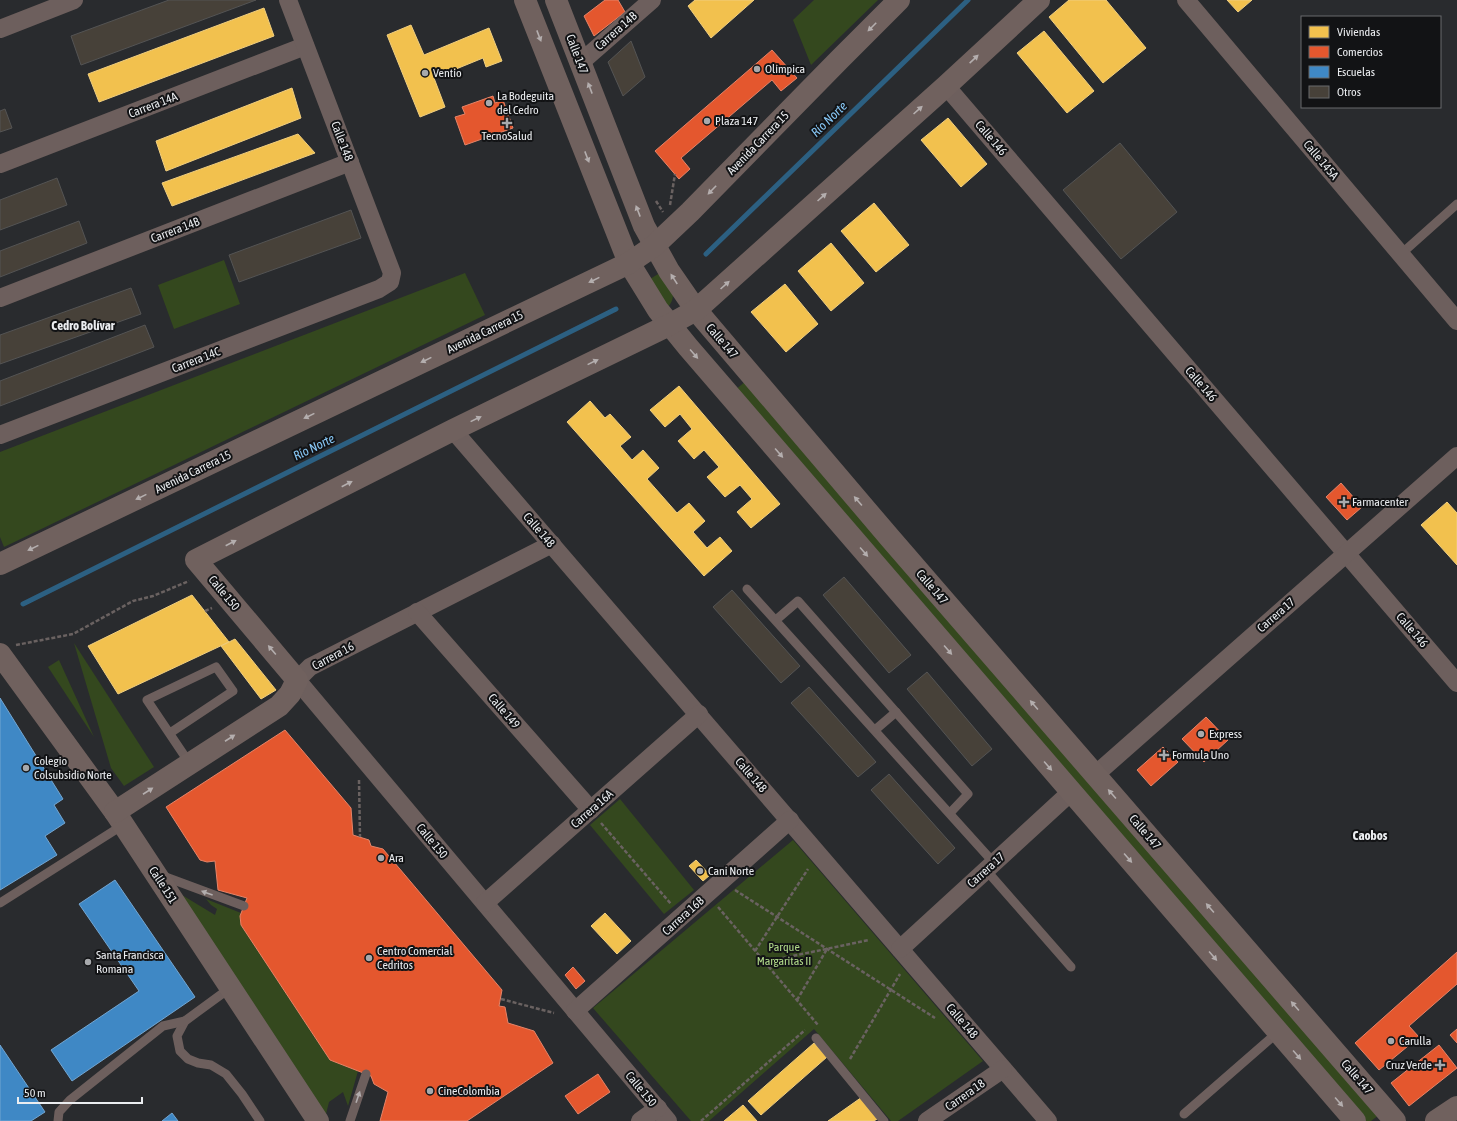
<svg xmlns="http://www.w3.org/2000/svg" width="1457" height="1121" font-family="'Asap Condensed',sans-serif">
<rect width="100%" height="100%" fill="#292b2e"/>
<g fill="#34481e">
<polygon points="814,0 878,0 811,65 793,20"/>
<polygon points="224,260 240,304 174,329 158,285"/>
<path d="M663,271C669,284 679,295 668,307L650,279Z"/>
<polygon points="465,273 485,315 4,547 0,537 0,452"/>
<polygon points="746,381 1379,1115 1371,1121 1365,1121 735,390"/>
<polygon points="74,643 154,767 124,786 111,768"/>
<polygon points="59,660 94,737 48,667"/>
<polygon points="620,799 694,890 664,914 590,825"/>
<polygon points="793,840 983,1061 898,1121 891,1121 814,1029 709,1121 691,1121 593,1008"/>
<polygon points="177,892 215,915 217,909 211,905 206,899 241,913 240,916 241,925 330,1060 358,1071 348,1106 343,1092 329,1102 325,1118"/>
</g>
<g fill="#f2c14e" stroke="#f0ce7f">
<polygon points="695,0 754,0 711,38 688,6"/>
<polygon points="1069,0 1106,0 1146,48 1103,83 1049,17"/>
<polygon points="1227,0 1252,0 1238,12"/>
<polygon points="264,8 274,36 99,102 88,74"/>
<polygon points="411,25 424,55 489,28 502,61 486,67 483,58 434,78 445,107 420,117 387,35"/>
<polygon points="1044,31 1094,91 1067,113 1017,53"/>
<polygon points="292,88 301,118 166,171 156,141"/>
<polygon points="948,118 987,164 961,187 921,140"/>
<polygon points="298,134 315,153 172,206 162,183"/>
<polygon points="874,203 909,245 876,272 841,231"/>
<polygon points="831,243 864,283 831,311 798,271"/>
<polygon points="785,284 818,324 786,352 751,312"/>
<polygon points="679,386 780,504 751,528 737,512 752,499 740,485 725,497 707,477 719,467 704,450 694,459 678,441 692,429 680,414 665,427 650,410"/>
<polygon points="590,401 605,418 610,414 631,437 620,446 632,460 643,450 659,468 647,479 677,513 689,503 705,521 693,532 707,548 720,537 732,551 704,576 567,422"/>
<polygon points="1447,502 1457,513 1457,565 1421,525"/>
<polygon points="192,595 229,642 118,694 88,646"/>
<polygon points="235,639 276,690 261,699 221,646"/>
<polygon points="696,860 710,875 703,881 689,866"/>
<polygon points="605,913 631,941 617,954 591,926"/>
<polygon points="814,1043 827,1057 761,1115 748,1101"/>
<polygon points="862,1097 877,1119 874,1121 828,1121"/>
<polygon points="743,1105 757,1121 724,1121"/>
</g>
<g fill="#e4572e" stroke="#e68468">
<polygon points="605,0 618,0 625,12 594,36 584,16"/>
<polygon points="772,50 797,78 781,91 772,80 681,158 690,169 679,179 655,151"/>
<polygon points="493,96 495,103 503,100 513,128 465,145 455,117 465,114 462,107"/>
<polygon points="1341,483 1362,507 1347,520 1326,497"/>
<polygon points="1206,717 1228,740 1204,762 1182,739"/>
<polygon points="285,730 351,808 353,835 369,840 371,846 383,849 502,990 499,1006 505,1007 508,1023 534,1031 553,1063 467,1121 380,1121 388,1092 374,1084 371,1076 330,1060 241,925 240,916 247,898 218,890 215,861 207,862 200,860 166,807"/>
<polygon points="1163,747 1178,762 1151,786 1137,770"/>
<polygon points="1457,952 1457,984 1409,1026 1419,1037 1379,1070 1355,1043"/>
<polygon points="573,967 585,981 576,989 565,975"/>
<polygon points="1457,1029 1457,1043 1450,1035"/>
<polygon points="1439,1045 1457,1068 1409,1106 1391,1083"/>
<polygon points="598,1074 610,1092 578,1114 565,1096"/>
</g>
<g fill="#3f88c5" stroke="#73a6d2">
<polygon points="0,698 63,799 54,805 65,823 45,836 57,855 0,890"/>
<polygon points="115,880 195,997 72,1081 51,1050 139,991 79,904"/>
<polygon points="0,1045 45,1112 31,1121 0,1121"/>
<polygon points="172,1113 178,1121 162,1121"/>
</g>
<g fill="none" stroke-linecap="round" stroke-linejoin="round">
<g stroke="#2c6082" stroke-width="5">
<polyline points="706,254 968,0"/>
<polyline points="23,604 616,309"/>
</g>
</g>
<g fill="#474139" stroke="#545454">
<polygon points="169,0 256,0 81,65 71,36"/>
<polygon points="631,41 645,77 623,96 608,62"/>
<polygon points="5,109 12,128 0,132 0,111"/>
<polygon points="1120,143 1177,212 1121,259 1063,190"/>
<polygon points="57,178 67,205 0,230 0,200"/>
<polygon points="351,210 361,238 239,282 229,255"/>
<polygon points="79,221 87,243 0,277 0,251"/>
<polygon points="131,288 141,314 0,364 0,335"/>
<polygon points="145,325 154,347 0,406 0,381"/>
<polygon points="844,577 911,655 889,673 823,595"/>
<polygon points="732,590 800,666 781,683 713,607"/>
<polygon points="927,672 992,749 972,766 907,689"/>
<polygon points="809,687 876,762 858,777 791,703"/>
<polygon points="889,774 955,848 938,864 871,790"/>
</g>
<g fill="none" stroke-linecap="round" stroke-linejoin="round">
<g stroke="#6a6261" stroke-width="2.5" stroke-dasharray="4 2" stroke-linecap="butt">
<polyline points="656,201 663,212"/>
<polyline points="670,205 675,174"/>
<polyline points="205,611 212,608"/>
<polyline points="16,645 73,634 133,601 153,596 189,581"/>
<polyline points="359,780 360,837"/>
<polyline points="601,823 671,904"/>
<polyline points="735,890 935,1018"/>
<polyline points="718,907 818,1025"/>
<polyline points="755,951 808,869"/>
<polyline points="764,962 869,940"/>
<polyline points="501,999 554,1013"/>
<polyline points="797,1000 827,949"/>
<polyline points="850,1059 900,974"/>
<polyline points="701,1121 805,1030"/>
</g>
<g stroke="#6d5f5d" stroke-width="9">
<polyline points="1401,254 1457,204"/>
<polyline points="747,589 994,863"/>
<polyline points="776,620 798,601 968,794 950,813"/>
<polyline points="875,730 896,712"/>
<polyline points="170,733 233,691 216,667 147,700 190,764"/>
<polyline points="986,870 1071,967"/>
<polyline points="163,876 244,906"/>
<polyline points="0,903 123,825"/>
<polyline points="230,988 185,1021 177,1036 180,1051 188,1059 198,1063 211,1065 226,1074 242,1094 260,1121"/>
<polyline points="816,1038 884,1121"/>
<polyline points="1184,1114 1278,1032"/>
<polyline points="58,1121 59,1112 70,1100 163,1026 185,1021"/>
<polyline points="350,1121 366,1074"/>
</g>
<g stroke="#6d5f5d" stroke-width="18">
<polyline points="1186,0 1457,321"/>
<polyline points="0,29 74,0"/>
<polyline points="580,63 652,0"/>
<polyline points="946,86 1457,683"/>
<polyline points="0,164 305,46"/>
<polyline points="0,298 350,162"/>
<polyline points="453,430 1048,1121"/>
<polyline points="0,435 379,289 390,282 392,273 288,0"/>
<polyline points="552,544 310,667 297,680 668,1121"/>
<polyline points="417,612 591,810"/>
<polyline points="1095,775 1457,456"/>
<polyline points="485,903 699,714"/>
<polyline points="900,949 1071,792"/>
<polyline points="575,1011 790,820"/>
<polyline points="640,1121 658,1108"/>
<polyline points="927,1121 1003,1069"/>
</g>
<g stroke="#70615e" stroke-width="22">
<polyline points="525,0 629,263 658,310 688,347 1355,1121"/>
<polyline points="556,0 644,226 669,271 696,310 890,538 1395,1121"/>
<polyline points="0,564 629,263 654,246 690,212 839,60 899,0"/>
<polyline points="0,654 115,812 318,1121"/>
<polyline points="115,812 279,706 290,694 297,680 196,560 453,430 669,325 696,310 946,86 1039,0"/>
<polyline points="1436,1121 1457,1107"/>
</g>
</g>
<defs><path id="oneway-solid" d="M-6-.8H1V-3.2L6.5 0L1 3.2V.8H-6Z"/></defs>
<g fill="#b4aeae">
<use href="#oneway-solid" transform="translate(872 27) rotate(135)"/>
<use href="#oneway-solid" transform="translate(539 36) rotate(69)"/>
<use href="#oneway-solid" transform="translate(974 59) rotate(-43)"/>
<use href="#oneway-solid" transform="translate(590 88) rotate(-111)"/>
<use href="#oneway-solid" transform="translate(918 110) rotate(-42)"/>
<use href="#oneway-solid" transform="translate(587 157) rotate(69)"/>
<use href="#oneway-solid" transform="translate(712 190) rotate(134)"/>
<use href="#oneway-solid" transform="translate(822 197) rotate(-42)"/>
<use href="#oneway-solid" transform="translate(638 211) rotate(-111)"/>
<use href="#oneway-solid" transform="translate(674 279) rotate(-123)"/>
<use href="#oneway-solid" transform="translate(594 280) rotate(154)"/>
<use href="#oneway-solid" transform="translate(725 285) rotate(-42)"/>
<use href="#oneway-solid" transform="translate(694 354) rotate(49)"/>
<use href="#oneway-solid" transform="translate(426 360) rotate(154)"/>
<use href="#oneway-solid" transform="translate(593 362) rotate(-26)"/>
<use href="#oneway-solid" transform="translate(309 416) rotate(154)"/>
<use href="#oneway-solid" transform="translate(476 419) rotate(-26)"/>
<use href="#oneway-solid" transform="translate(779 453) rotate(49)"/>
<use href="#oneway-solid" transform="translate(347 484) rotate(-27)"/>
<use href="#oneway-solid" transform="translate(141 497) rotate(154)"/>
<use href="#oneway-solid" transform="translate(858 501) rotate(-131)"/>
<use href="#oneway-solid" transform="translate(231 543) rotate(-27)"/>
<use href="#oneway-solid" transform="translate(33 548) rotate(154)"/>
<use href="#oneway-solid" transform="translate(864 552) rotate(49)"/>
<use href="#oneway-solid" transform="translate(272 650) rotate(-130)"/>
<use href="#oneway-solid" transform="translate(948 650) rotate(49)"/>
<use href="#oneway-solid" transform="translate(1034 705) rotate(-131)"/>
<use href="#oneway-solid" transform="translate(230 738) rotate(-33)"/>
<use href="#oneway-solid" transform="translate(1048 766) rotate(49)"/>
<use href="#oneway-solid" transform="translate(148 791) rotate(-33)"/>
<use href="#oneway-solid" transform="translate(1112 794) rotate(-131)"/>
<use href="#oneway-solid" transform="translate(1128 858) rotate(49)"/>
<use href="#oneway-solid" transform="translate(1210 908) rotate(-131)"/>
<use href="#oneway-solid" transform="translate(1213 956) rotate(49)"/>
<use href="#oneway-solid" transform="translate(1295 1006) rotate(-131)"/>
<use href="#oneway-solid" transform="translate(1297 1055) rotate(49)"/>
<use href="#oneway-solid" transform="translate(1339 1102) rotate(49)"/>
</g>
<g fill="#b2adae">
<use href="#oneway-solid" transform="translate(207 893) rotate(-160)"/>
<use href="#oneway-solid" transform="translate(358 1097) rotate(-71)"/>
</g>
<g fill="#a7a9ac" stroke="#121315" stroke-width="1.5">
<circle cx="757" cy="69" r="4"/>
<circle cx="425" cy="73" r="4"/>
<circle cx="489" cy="103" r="4"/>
<circle cx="707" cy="121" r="4"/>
<path d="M505 117h4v4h4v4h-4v4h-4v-4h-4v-4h4z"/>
<path d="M1342 496h4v4h4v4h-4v4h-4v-4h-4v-4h4z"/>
<circle cx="1201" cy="734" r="4"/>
<path d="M1162 749h4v4h4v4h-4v4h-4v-4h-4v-4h4z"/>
<circle cx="26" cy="768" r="4"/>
<circle cx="381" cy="858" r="4"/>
<circle cx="700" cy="871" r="4"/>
<circle cx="369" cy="958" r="4"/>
<circle cx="88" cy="962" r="4"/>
<circle cx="1391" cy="1041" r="4"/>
<path d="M1438 1059h4v4h4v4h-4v4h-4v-4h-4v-4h4z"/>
<circle cx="430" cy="1091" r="4"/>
</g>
<g text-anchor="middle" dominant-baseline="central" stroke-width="4" stroke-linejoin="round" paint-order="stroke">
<g font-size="12" fill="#ebedf0" stroke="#121315">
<text transform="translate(616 31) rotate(-41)">Carrera 14B</text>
<text transform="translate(577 54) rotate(69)">Calle 147</text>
<text transform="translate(153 105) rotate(-21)">Carrera 14A</text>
<text transform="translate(991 138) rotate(49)">Calle 146</text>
<text transform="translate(342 141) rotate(69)">Calle 148</text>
<text transform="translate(758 143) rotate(-46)">Avenida Carrera 15</text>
<text transform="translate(1321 160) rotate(50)">Calle 145A</text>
<text transform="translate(175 230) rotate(-21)">Carrera 14B</text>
<text transform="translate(485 332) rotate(-26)">Avenida Carrera 15</text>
<text transform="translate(722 341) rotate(49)">Calle 147</text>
<text transform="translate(196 360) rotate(-21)">Carrera 14C</text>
<text transform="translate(1201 384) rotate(49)">Calle 146</text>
<text transform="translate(193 472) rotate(-26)">Avenida Carrera 15</text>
<text transform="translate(539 530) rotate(49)">Calle 148</text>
<text transform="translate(932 587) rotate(49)">Calle 147</text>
<text transform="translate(224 593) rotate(50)">Calle 150</text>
<text transform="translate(1276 615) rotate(-41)">Carrera 17</text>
<text transform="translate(1412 630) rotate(49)">Calle 146</text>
<text transform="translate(333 656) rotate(-28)">Carrera 16</text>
<text transform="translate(504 711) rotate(49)">Calle 149</text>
<text transform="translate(751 775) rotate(49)">Calle 148</text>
<text transform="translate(592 809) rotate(-41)">Carrera 16A</text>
<text transform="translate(1145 832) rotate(49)">Calle 147</text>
<text transform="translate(432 841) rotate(50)">Calle 150</text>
<text transform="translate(986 870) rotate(-42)">Carrera 17</text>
<text transform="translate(163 885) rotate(57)">Calle 151</text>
<text transform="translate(683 916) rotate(-42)">Carrera 16B</text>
<text transform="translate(962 1021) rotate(49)">Calle 148</text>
<text transform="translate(1357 1077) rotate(49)">Calle 147</text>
<text transform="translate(641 1089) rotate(50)">Calle 150</text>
<text transform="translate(965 1095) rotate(-35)">Carrera 18</text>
</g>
<g font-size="12" fill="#ebedf0" stroke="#121315" text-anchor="start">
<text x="765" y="69">Olímpica</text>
<text x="433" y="73">Ventio</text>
<text x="497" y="96">La Bodeguita<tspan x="497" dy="14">del Cedro</tspan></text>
<text x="715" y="121">Plaza 147</text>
<text x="507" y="136" text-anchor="middle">TecnoSalud</text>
<text x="1352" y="502">Farmacenter</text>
<text x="1209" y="734">Express</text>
<text x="1172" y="755">Formula Uno</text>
<text x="34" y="761">Colegio<tspan x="34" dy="14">Colsubsidio Norte</tspan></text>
<text x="389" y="858">Ara</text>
<text x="708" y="871">Cani Norte</text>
<text x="377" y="951">Centro Comercial<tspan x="377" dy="14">Cedritos</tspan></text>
<text x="96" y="955">Santa Francisca<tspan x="96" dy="14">Romana</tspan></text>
<text x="1399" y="1041">Carulla</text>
<text x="1432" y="1065" text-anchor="end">Cruz Verde</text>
<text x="438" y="1091">CineColombia</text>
</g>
<g font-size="12" fill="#b3dc8b" stroke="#121315">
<text x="784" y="947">Parque<tspan x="784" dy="14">Margaritas II</tspan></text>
</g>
<g font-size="13" font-style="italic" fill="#87c6f4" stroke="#121315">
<text transform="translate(829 119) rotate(-44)">Río Norte</text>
<text transform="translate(314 447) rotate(-26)">Río Norte</text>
</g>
<g font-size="13" font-weight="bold" fill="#ebedf0" stroke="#121315">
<text x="83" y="325">Cedro Bolívar</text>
<text x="1370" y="835">Caobos</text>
</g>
</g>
<rect x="1301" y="16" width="140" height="92" fill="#121315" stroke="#696a6d"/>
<rect x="1309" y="26" width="20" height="12" fill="#f2c14e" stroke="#696a6d"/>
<text x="1337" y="36" font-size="12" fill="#ebedf0">Viviendas</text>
<rect x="1309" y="46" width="20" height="12" fill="#e4572e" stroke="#696a6d"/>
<text x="1337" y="56" font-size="12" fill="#ebedf0">Comercios</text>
<rect x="1309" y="66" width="20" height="12" fill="#3f88c5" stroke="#696a6d"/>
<text x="1337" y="76" font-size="12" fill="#ebedf0">Escuelas</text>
<rect x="1309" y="86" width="20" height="12" fill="#474139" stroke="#696a6d"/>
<text x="1337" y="96" font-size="12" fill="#ebedf0">Otros</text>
<path d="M18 1097v6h124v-6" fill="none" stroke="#ebedf0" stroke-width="2"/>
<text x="24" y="1097" font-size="12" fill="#ebedf0" stroke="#121315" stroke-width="3" paint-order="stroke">50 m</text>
</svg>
